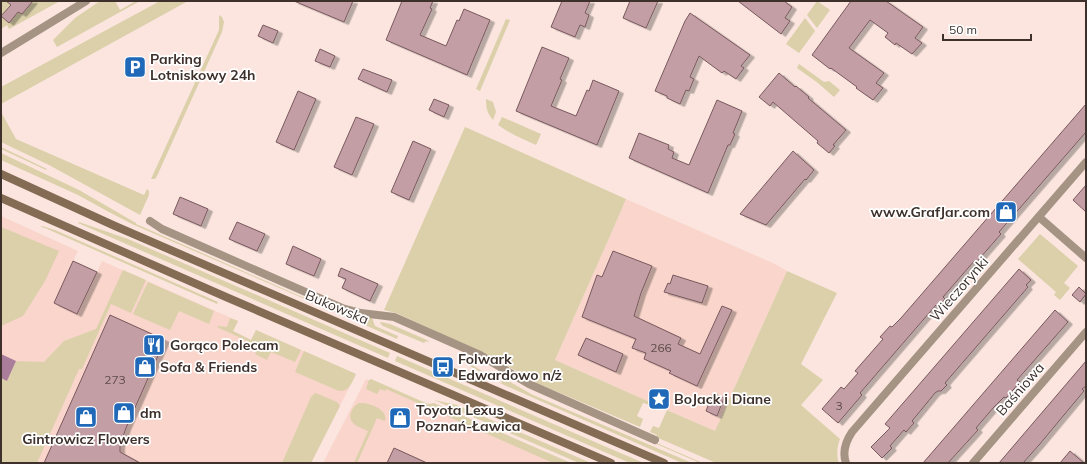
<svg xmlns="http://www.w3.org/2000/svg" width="1087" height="464" font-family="Mulish,sans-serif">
<defs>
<filter id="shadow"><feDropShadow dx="4.5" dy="2.5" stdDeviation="0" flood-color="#0004"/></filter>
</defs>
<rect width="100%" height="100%" fill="#fbe5de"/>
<g fill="#f9d5cb">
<polygon points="626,199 775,264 787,271 715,431 661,407 663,401 654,397 652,403 555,360 610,236"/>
<polygon points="1,216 78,251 73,261 97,272 102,261 238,321 233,331 251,340 256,330 356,374 311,463 1,463"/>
<polygon points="366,379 555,463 323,463"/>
</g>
<g fill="#dbd0aa">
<polygon points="1,1 60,1 9,29 7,25 1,29"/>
<polygon points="100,1 115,1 120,10 136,1 140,1 57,47 53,40 75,18"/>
<polygon points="160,1 188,1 1,104 1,87"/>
<polygon points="817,1 830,10 817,28 807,15"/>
<polygon points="219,15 222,17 224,22 222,32 157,176 155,179 151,179 219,30"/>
<polygon points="805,18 815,31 799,53 786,44"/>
<polygon points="506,19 510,20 480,91 476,89"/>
<polygon points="799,64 824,82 829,81 840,90 834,97 818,83 797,68"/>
<path d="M486,99L493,102L496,112L493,120C487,113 486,108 486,99Z"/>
<polygon points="1,112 16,139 144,195 147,189 149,191 149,195 140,215 49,165 1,142"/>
<path d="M502,117L541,134L536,145C523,139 510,134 498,125Z"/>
<polygon points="465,127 626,199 610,236 555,360 652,403 650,405 643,403 637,416 643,419 640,427 539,384 488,355 396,313 384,310"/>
<polygon points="1,147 47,169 46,170 1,149"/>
<polygon points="1,153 79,190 136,223 136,224 357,321 359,317 372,318 375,326 398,336 397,339 132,224 107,211 78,195 1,160"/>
<polygon points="79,222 128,239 390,353 388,358 78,223"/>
<polygon points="42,226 55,230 218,302 217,304 45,228 41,227"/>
<polygon points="1,227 59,251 45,281 23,316 1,326"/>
<polygon points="1040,234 1078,266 1064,283 1070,288 1060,300 1054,295 1056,292 1018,259"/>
<polygon points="123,270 146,280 131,313 111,304 82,369 79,369 37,463 1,463 1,378 7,381 16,361 44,362 64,341 96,329"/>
<path d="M787,271L837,293L801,364L823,380L801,405L840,439C837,447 836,455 839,463H716L656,437L657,435L650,432L653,426L659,428L667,410L715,431Z"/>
<polygon points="148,282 214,311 209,324 179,311 170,330 133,314"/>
<polygon points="230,318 238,321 233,331 251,340 256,330 301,350 295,362 271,352 267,360 255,354 258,346 217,327 218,326 227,327"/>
<polygon points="381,322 390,324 427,340 430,343 426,341 424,343 383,326 380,323"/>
<path d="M304,351L356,374C352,382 349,392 339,391L295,372Z"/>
<polygon points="397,356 611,449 644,463 630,463 609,454 395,361"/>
<polygon points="466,361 501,383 503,378 533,395 692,463 682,463 504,385 470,366 465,362"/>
<polygon points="371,379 428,404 434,403 571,463 553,463 386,389 385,391 380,389 377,394 366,389 369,380"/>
<polygon points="315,393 318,394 337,402 340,406 311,463 282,463 311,397"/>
<polygon points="434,400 457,405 591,463 579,463"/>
<path d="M359,403C368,402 389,409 385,421L377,418L357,463H354L368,431C364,429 357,427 353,423C347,416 352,407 359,403Z"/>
<polygon points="654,442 703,463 700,463 654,443"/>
</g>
<polygon fill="#aa7e9b" points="1,354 16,361 7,381 1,378"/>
<g fill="#c39fa5" stroke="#79595e" filter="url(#shadow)">
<polygon points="6,1 33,1 22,14 18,12 9,23 1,16 11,5"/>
<polygon points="294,1 353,1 344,22"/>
<polygon points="402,1 433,1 430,8 432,9 420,35 446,46 457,20 459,21 464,9 490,20 467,75 386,40"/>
<polygon points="562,1 590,1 585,13 589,15 585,27 580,25 575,37 551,27"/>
<polygon points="630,1 658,1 646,28 623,18"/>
<polygon points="738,1 784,1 792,7 785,18 790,21 781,34"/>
<polygon points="851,1 886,1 923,27 915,38 922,43 912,54 896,43 895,45 885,37 888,33 870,20 849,48 884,73 876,83 883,88 873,100 856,88 857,87 831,68 830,69 812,55"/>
<polygon points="690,13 750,55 741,66 744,68 736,79 724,71 722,73 699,56 690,77 694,79 689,91 686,90 680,104 667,98 667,96 655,91 685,21"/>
<polygon points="263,25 278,31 273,43 258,36"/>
<polygon points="542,47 569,58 560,79 562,80 551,106 576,116 587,90 589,91 593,80 619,91 597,145 516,111"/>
<polygon points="320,49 335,56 330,67 315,61"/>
<polygon points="363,69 392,80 387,92 358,79"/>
<polygon points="779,73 795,87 796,86 809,97 808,98 846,130 833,145 835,146 829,153 817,143 818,141 773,102 770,106 759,97"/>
<polygon points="298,91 316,99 294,150 276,142"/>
<polygon points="434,99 449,105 444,117 429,110"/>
<polygon points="717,100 742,111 733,133 735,134 730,145 728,145 708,193 629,158 639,133 669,145 668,149 674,152 672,158 689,165"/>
<polygon points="1086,104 1086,132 999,232 1001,234 980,258 977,262 975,260 943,297 945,299 938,307 936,305 860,393 862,395 838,423 822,409 841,387 844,389 858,373 855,371 883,339 880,337 890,326 892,327 901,318"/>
<polygon points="356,117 374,124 352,175 334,167"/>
<polygon points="413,141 431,149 409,200 391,192"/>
<polygon points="793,151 814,170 806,180 805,179 766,225 740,214"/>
<polygon points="1086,185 1086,212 1073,200"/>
<polygon points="180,197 208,209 201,226 173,214"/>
<polygon points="237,222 265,234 257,251 229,239"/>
<polygon points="293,246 321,259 314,276 286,264"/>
<polygon points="613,251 652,266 641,293 634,316 681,338 678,344 700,354 722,306 732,310 697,386 669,373 671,371 644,359 646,353 632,348 636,339 582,317 597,275 602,277"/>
<polygon points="73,261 97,272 77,314 54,303"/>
<polygon points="341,268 378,284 370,301 342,288 346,279 338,276"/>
<polygon points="1019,269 1031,280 1026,285 1028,287 945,383 947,385 941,391 938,391 935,393 917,415 912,421 914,423 906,432 904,430 890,446 892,448 882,458 871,447 890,428 885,424"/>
<polygon points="673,275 708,286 702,303 664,292 668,283 670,284"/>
<polygon points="1079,287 1086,294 1080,302 1072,295"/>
<polygon points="1055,310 1068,322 1017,380 1020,382 1006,398 1004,397 994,407 976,428 978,430 948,463 923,463"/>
<polygon points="110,315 165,340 126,428 120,445 120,452 140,463 44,463"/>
<polygon points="586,338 623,354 616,372 578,355"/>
<polygon points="1086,361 1086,386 1082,389 1084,391 1039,445 1023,463 999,463"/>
<polygon points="713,393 724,398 717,416 706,411"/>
<polygon points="394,448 427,463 387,463"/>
<polygon points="1070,451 1084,463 1060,463"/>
</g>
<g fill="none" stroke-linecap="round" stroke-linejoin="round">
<g stroke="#a59484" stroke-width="8">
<polyline points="1,53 86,1"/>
<polyline points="1039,217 1086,258"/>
<polyline points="150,221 162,229 342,308 361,313 394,317 480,355 529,384 655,440"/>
<path d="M846,463C842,452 846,441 852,432L1086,162"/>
<polyline points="973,463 1086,332"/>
</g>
<g stroke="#836b54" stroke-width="8">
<polyline points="1,174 115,226 664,463"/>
<polyline points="1,198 226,297 611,463"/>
</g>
</g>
<defs>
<g id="parking-square" transform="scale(1.15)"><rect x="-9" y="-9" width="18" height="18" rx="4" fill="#2069b9" stroke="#fff"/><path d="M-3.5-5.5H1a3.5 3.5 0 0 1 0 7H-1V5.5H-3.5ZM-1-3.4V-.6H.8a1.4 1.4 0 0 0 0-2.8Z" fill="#fff"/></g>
<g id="shop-square" transform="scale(1.15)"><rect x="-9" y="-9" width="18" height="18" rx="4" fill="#2069b9" stroke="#fff"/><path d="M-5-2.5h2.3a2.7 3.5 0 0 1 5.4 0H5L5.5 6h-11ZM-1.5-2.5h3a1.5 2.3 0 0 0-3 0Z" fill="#fff"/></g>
<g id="restaurant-square" transform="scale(1.15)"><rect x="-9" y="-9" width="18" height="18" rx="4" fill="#2069b9" stroke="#fff"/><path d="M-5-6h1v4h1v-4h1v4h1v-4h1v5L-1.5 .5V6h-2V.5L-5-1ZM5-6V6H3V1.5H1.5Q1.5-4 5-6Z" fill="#fff"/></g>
<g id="bus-square" transform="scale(1.15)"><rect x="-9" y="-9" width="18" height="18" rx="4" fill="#2069b9" stroke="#fff"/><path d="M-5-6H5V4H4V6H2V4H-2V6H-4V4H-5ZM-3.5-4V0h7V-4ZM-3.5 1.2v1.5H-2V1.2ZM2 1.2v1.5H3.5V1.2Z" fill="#fff"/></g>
<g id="sight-square" transform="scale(1.15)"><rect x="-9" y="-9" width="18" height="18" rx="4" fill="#2069b9" stroke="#fff"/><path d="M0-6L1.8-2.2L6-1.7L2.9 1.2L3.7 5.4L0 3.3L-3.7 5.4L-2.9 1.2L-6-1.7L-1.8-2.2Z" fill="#fff"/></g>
</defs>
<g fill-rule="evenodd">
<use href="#parking-square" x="135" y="67"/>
<use href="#shop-square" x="1006" y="212"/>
<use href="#restaurant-square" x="154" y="345"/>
<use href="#shop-square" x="145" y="367"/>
<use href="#bus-square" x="443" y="367"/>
<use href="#sight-square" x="659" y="399"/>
<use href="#shop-square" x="124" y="413"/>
<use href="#shop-square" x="86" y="417"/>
<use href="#shop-square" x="400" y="418"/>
</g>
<g text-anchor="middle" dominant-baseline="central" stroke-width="3.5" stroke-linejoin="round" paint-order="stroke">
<g font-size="12" fill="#5f4c4a">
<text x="661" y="347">266</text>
<text x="115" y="379">273</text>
<text x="839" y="405">3</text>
</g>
<g font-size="14" font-weight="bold" fill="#3e312c" stroke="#fff" text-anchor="start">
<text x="150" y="59">Parking<tspan x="150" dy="16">Lotniskowy 24h</tspan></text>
<text x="990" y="212" text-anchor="end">www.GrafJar.com</text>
<text x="170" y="345">Gorąco Polecam</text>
<text x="458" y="359">Folwark<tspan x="458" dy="16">Edwardowo n/ż</tspan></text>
<text x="160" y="367">Sofa &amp; Friends</text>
<text x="674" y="399">BoJack i Diane</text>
<text x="416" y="410">Toyota Lexus<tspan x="416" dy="16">Poznań-Ławica</tspan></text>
<text x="140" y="413">dm</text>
<text x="86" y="439" text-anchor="middle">Gintrowicz Flowers</text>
</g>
<g font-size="14" fill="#3e312c" stroke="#fff">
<text transform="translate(959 289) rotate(-49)">Wieczorynki</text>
<text transform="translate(337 307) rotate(23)">Bukowska</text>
<text transform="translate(1020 389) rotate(-49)">Baśniowa</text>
</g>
</g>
<rect width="1087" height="464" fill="none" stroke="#3e312c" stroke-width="4"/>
<path d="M943 34v6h88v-6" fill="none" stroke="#3e312c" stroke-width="2"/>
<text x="949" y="34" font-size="12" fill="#3e312c" stroke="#ffffff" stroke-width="3" paint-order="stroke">50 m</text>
</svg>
